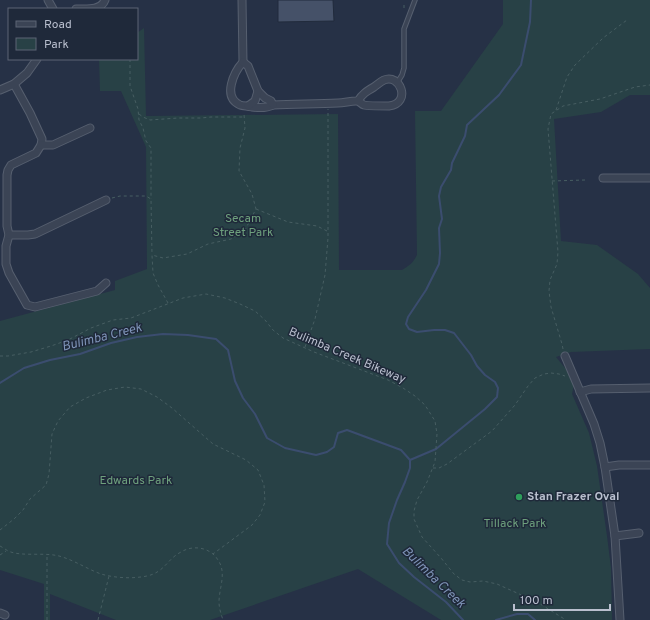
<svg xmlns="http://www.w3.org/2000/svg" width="650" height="620" font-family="Overpass,sans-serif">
<rect width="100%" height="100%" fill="#263146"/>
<path fill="#284146" d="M503,0H650V95H630L601,112L554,119L561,241L597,245L638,274L650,288V349L571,352L556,357L575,380L572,394L589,433L597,466L607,536L611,568L612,620H441L358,569L210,620H116L50,594V620H44V584L0,570V321L115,290V281L147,269L146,147L121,91H100L99,59H137V33L144,28L146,116L338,114L339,270H402C409,266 413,263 417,255L415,111H441L503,24Z"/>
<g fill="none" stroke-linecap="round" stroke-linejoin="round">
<g stroke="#3b4d6f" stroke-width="2">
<polyline points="0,383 24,368 50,360 80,354 111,343 137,337 163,334 188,335 216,339 228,350 235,381 243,398 255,414 267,438 285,448 316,455 327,452 334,447 338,433 347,430 401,450 410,460 410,468 405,482 397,500 389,523 387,544 399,563 414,577 446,602 463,620"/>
<polyline points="410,460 436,449 485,409 497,397 498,388 495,382 485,375 477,366 471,355 454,333 445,330 434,330 417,332 409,329 406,324 408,317 426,290 439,264 440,253 439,228 442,219 439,196 441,187 451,170 452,163 465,136 467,125 499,95 521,65 530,22 531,0"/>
<polyline points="496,620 517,614 528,614 535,620"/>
</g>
</g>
<polygon fill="#455168" stroke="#212b3c" points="278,0 333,0 334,21 278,22"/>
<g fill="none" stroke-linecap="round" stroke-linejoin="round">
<g stroke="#565f6f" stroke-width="5.5">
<polyline id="service" points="397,83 402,75 404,68 404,29 415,0"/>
</g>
<g stroke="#565f6f" stroke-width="9">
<g id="minor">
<polyline points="48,0 53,9"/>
<path d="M242,0L243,62C234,72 222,97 240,105C243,106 248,106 252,107C259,108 267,108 273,105C295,104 316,104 338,103C344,103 350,101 356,101C360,101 361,104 364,105C368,106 384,106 389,106C412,103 400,73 384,80C380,82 377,85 374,87C367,91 362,94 358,101"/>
<path d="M76,9C86,9 101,11 105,0"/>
<polyline points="243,62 248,66 258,91 265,98 271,101 273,105"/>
<polyline points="14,84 30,113 42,139 41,145 36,153 11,165 8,170 7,175 7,226 9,235 6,246 6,264 9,273 27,305 35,307 97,291 106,283"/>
<polyline points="0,90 14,84 27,73 37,59"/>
<polyline points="248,106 255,101 258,91"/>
<polyline points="41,145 53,145 90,128"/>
<polyline points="603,178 650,178"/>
<polyline points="9,235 28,235 35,234 106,200"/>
<polyline points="565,356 594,424 600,443 605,467 615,536 620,620"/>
<polyline points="580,392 591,389 650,388"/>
<polyline points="605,467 619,465 650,465"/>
<polyline points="615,536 639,533"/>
<polyline points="0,613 5,615"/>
</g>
</g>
<g stroke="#475e62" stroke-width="1" stroke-dasharray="3 3" stroke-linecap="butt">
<polyline points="404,5 404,9 406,9"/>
<polyline points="130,59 130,86 138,109 139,120 143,128 146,141 151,148 151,199"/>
<polyline points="556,110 567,77 575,65 603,38 627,20"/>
<polyline points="139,114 143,117 150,120 178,118 201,118 211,117 244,117"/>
<polyline points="552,181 585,180"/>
<polyline points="112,198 120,196 146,196 151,199 152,255"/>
<polyline points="256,209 288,222 317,226 327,231"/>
<polyline points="168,303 158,285 153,273 152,255 163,258 187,254 208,244 231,239 245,230 256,209 252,194 239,171 240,148 245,128 244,114"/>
<polyline points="305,347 315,319 325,275 328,238 328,109"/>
<polyline points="563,349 562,344 551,307 549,291 550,280 557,264 558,252 548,129 551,114 563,106 600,99 635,87 650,85"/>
<polyline points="0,356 8,356 31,352 51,346 68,340 91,328 113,320 131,318 183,298 206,294 225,298 240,304 255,311 265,320 273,330 283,338 314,352 388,380 403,388 415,396 425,405 435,421 437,434 435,462 427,482 417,500 414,511 414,519 422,537 441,558 454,574 462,580 470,582 483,581 497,584 537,602 566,620"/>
<polyline points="433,468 439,468 447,464 492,431 515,405 528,386 535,378 544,374 551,373 559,374 565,376"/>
<polyline points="0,530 14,519 23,510 30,499 46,485 49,474 52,434 58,421 70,407 86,398 107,390 125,387 141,389 157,397 172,408 213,444 246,460 258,470 264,485 265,502 260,515 252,525 213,554"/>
<path d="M0,546C2,547 5,549 8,551C22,557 43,552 59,556C74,560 87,569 101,574C115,578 132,579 147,576C165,572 167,559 181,552C194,544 211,548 218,560C227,573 219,588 219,602C219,608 221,614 223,620"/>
<polyline points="0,555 6,551"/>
<polyline points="47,620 47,555"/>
<polyline points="98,620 109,576"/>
</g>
<use href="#service" stroke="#3b4455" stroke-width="3.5"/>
<use href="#minor" stroke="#3b4455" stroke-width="7"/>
</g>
<circle fill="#2e9e5b" stroke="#1f293a" stroke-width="1.5" cx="519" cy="497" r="4"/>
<g text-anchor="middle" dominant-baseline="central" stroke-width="3" stroke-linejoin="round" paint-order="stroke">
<g font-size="12" fill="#6ea07d" stroke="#1f293a">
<text x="243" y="219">Secam<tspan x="243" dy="14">Street Park</tspan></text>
<text x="136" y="481">Edwards Park</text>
<text x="515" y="524">Tillack Park</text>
</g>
<g font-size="12" fill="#b9bfce" stroke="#1f293a">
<text transform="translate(347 356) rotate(23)">Bulimba Creek Bikeway</text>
</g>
<g font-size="12" font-weight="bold" fill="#b9bfce" stroke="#1f293a" text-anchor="start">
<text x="527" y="497">Stan Frazer Oval</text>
</g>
<g font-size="13" font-style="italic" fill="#7e93b7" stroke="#1f293a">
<text transform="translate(102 338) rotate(-14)">Bulimba Creek</text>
<text transform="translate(433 578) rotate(44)">Bulimba Creek</text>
</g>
</g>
<rect x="8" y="8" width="130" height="52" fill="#1f293a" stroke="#5d6575"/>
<rect x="16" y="21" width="20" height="6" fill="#3b4455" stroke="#5d6575"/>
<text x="44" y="28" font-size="12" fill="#b9bfce">Road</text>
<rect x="16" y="38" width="20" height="12" fill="#284146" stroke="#5d6575"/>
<text x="44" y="48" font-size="12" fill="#b9bfce">Park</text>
<path d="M514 604v6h96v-6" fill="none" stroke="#b9bfce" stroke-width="2"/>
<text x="520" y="604" font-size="12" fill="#b9bfce" stroke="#1f293a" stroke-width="3" paint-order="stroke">100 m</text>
</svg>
